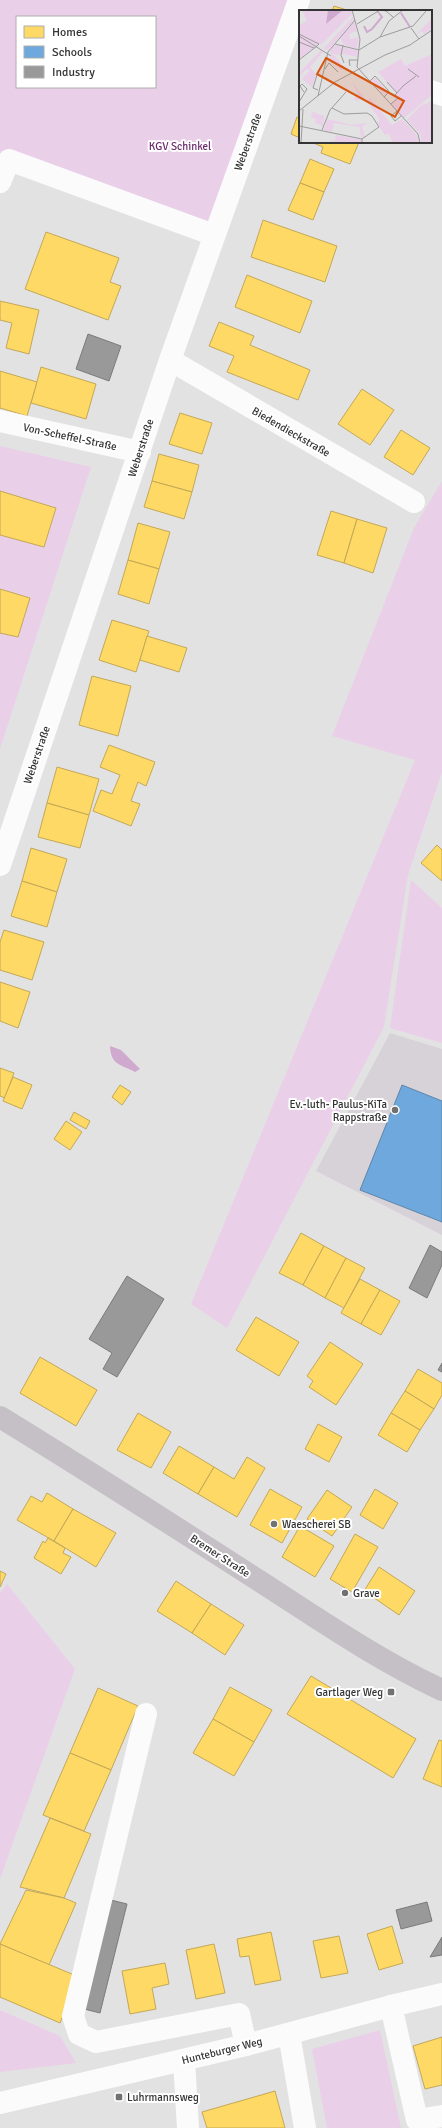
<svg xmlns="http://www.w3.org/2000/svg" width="442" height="2128" font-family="Signika,sans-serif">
<rect width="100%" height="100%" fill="#e3e2e3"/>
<polygon fill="#d7d2d7" points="390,1033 442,1049 442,1235 316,1171"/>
<g fill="#eacfe8" fill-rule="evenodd">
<path d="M0,0H292L222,229L0,162ZM17,17H155V87H17Z"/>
<polygon points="0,446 91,467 0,749"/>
<polygon points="442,481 442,772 408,875 384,1027 227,1328 191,1304 415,760 332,736 414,528"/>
<polygon points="411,880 442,908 442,1043 390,1028"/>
<polygon points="7,1584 75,1669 0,1879 0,1593"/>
<polygon points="0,2010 60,2036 76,2063 0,2072"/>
<polygon points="380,2030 401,2128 327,2128 312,2049"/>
</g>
<path fill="#cfa9ce" d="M110,1046L121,1050L140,1069L135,1072C121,1064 111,1066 110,1046Z"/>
<g fill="#ffd966" stroke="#c2a857">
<polygon points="334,6 350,11 332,11"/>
<polygon points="297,117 300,118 300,138 291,134"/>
<polygon points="311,142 359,142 350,164 321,153 323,147"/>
<polygon points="310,159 334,169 324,192 300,183"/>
<polygon points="300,183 324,192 313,220 288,210"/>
<polygon points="263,220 337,246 325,282 251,257"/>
<polygon points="46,232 119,258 110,282 121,286 108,320 25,289"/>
<polygon points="247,275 312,301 300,333 235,307"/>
<polygon points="0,301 39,310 29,354 6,348 12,323 0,320"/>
<polygon points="219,322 254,336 250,345 310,370 298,400 227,372 234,356 209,346"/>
<polygon points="41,367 96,384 86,419 31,403"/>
<polygon points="0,371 37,382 27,416 0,408"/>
<polygon points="362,389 394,410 370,445 338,424"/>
<polygon points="180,413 212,423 202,454 169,444"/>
<polygon points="401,430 430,448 413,475 384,457"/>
<polygon points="159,454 199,465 192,492 152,481"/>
<polygon points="152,481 192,492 184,519 144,507"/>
<polygon points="0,491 56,508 44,547 0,535"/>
<polygon points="331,511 357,519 344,563 317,555"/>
<polygon points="357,519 387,528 373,573 344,563"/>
<polygon points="138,523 170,532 159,569 128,560"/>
<polygon points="128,560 159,569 149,604 118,594"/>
<polygon points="0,589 30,598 18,637 0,633"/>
<polygon points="112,620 149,631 136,672 99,660"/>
<polygon points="147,636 187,648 179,672 140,660"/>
<polygon points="92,676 131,686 118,736 79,725"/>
<polygon points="109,745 155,762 146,786 138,782 131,801 140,804 131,826 93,811 101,790 112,794 120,775 100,767"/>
<polygon points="57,767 99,779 89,815 47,803"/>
<polygon points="47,803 89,815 80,848 38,837"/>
<polygon points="437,845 442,850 442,881 421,863"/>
<polygon points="31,848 67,859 57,892 22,881"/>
<polygon points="22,881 57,892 47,927 11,916"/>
<polygon points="4,930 44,942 32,980 0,970 0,942"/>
<polygon points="0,982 30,992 18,1028 0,1021"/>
<polygon points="0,1068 14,1073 5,1098 0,1096"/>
<polygon points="13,1077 32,1085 22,1109 3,1101"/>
<polygon points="120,1085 131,1092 122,1105 112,1097"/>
<polygon points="74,1112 90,1121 86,1129 70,1120"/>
<polygon points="66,1121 82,1132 70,1150 54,1139"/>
<polygon points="301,1233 324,1246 303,1285 279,1273"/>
<polygon points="324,1246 346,1258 325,1298 303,1285"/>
<polygon points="346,1258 365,1268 344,1308 325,1298"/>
<polygon points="360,1279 380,1290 361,1324 341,1313"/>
<polygon points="380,1290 400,1301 381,1335 361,1324"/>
<polygon points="256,1317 299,1342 279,1376 236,1350"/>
<polygon points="330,1342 363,1364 336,1405 309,1387 313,1381 307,1376"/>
<polygon points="40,1357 97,1390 76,1426 20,1393"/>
<polygon points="418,1369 442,1383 442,1395 434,1409 405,1391"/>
<polygon points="405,1391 434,1409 420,1430 391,1413"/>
<polygon points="138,1413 171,1432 151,1468 117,1450"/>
<polygon points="391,1413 420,1430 407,1452 378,1435"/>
<polygon points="318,1424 342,1437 329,1462 305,1449"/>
<polygon points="179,1446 214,1467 198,1494 163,1473"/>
<polygon points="247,1457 265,1468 237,1517 198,1494 214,1467 234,1479"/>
<polygon points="270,1489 302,1507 282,1543 250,1525"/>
<polygon points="375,1489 398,1503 383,1529 360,1515"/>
<polygon points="327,1490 352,1507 332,1536 307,1519"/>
<polygon points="47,1493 73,1509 54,1541 17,1520 31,1496 42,1502"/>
<polygon points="73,1509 116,1533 96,1567 54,1541"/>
<polygon points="300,1526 334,1546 315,1577 282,1557"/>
<polygon points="355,1534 378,1547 352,1592 330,1579"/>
<polygon points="48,1538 65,1548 63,1553 71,1557 61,1574 34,1558 43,1541 45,1543"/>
<polygon points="379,1567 415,1591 399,1615 364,1591"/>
<polygon points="0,1571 6,1574 0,1587"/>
<polygon points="176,1581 211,1604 192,1633 157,1611"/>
<polygon points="211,1604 244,1625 225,1655 192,1633"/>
<polygon points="311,1676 416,1739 393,1778 287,1714"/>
<polygon points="230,1687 272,1710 254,1742 213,1719"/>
<polygon points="98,1688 138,1706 111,1770 70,1753"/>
<polygon points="213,1719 254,1742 234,1776 193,1753"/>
<polygon points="439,1740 442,1741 442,1787 423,1779"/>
<polygon points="70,1753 111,1770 84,1831 43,1815"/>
<polygon points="50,1818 91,1834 64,1898 20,1887"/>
<polygon points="26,1890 64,1898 76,1903 49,1965 0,1944"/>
<polygon points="392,1926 403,1963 379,1970 367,1934"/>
<polygon points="271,1932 281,1980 255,1985 249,1956 240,1957 237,1939"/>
<polygon points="339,1936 348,1973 321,1978 313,1941"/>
<polygon points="0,1944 79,1977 60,2023 0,1997"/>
<polygon points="214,1944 225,1993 196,1999 186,1950"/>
<polygon points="165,1963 169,1984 152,1988 156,2009 130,2014 122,1971"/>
<polygon points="442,2037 442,2085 425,2089 413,2046"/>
<polygon points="275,2091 285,2128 207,2128 202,2112"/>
</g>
<polygon fill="#6fa8dc" stroke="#5e85aa" points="402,1085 442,1101 442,1222 360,1190"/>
<g fill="#999" stroke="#7b7b7b">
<polygon points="88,334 121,346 109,381 76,369"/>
<polygon points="430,1245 442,1252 442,1265 427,1298 409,1288"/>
<polygon points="127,1276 164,1299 117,1377 103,1369 112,1353 89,1339"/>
<polygon points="442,1363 442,1372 438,1370"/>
<polygon points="111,1900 127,1904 100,2013 84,2009"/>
<polygon points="427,1902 432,1921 401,1929 396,1910"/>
<polygon points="442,1937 442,1955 430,1957"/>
</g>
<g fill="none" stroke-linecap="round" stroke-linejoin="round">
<g stroke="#fbfbfb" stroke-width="22">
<polyline points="431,91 442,95"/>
<polyline points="0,182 9,160 214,235"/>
<polyline points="170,360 414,502"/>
<polyline points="0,421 140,452"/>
<polyline points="0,865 170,360 299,0"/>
<polyline points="146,1714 73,2016 79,2034 96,2042 239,2014 246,2045"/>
<polyline points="391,2006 417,2120 442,2116"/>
<polyline points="289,2034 305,2128"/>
<polyline points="184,2060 188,2128"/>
<polyline points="0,2103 246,2045 391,2006 442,1994"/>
</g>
<path stroke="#c5c0c5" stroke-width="22" d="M0,1417C88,1471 174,1526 261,1582C320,1620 378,1660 442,1690"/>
</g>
<g fill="#727172" stroke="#fff" stroke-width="1.5">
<circle cx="395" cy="1110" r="4"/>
<circle cx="274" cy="1524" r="4"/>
<circle cx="345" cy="1593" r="4"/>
<rect x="387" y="1688" width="8" height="8" rx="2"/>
<rect x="115" y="2093" width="8" height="8" rx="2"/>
</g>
<g text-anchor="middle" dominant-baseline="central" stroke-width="4" stroke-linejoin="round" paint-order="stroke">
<g font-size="11" fill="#353435" stroke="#fff">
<text transform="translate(248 142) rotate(-70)">Weberstraße</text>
<text transform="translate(291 432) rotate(30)">Biedendieckstraße</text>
<text transform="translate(70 437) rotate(12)">Von-Scheffel-Straße</text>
<text transform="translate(141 448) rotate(-72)">Weberstraße</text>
<text transform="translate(37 755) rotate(-71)">Weberstraße</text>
<text transform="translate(220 1556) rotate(33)">Bremer Straße</text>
<text transform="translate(222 2051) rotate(-14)">Hunteburger Weg</text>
</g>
<g font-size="11" fill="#6d2d6d" stroke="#fff">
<text x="180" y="146">KGV Schinkel</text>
</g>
<g font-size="11" fill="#353435" stroke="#fff" text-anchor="start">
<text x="387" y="1104" text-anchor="end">Ev.-luth- Paulus-KiTa<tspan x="387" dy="13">Rappstraße</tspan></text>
<text x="282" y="1524">Waescherei SB</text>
<text x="353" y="1593">Grave</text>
<text x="383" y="1692" text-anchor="end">Gartlager Weg</text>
<text x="127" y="2097">Luhrmannsweg</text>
</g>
</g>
<g transform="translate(299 10)">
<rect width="133" height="133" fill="#e3e2e3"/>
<path d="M3,0H29L27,14L44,0H52L53,4L21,36L22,33L0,49V15L8,11ZM54,7L55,10L29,40L24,39ZM133,8V18L125,24L123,21L117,25ZM55,11L58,21L50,24L51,29L60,27L58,39L44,34L41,27ZM38,34L43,39L41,45L34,44L47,59L42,60L33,50L28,52L33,46L31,43L33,37ZM44,36L59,41V47L43,44ZM22,40L24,42L11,57L17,64L13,77L3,69L11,60L8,59L0,67V63ZM133,44V85L105,108L92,95L99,88L96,85L98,83L79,62L102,49L106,56ZM75,67L89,82L86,85L72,71ZM53,72L68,91L71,88L93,115L103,109L118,125L120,133H94L90,124L86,125L81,118L78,112L81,110L72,97L65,88L57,91L55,89L59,84ZM133,91V133H122V125L108,110L121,96ZM6,99L25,106L24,116L16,113L17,109L12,107L13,102ZM28,109L53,115L68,113L63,117L66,127L62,128L61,117L35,113L33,122L25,120ZM37,125L63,130L62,133H35L30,130L36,131Z" fill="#eacfe8"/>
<path d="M29,0H44L27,14Z" fill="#cfa9ce"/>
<path fill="none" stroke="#cfa9ce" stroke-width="2" d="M102,3L111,17M65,16L68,22L73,19L83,7L79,2"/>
<path fill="none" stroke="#9d9c9d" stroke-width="1" d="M53,0L61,29L58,57L119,124L121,133M58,14L81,0L87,1L94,7M112,18L120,29M0,24L20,34L18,36M0,26L32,46M81,27L90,11L104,0M0,32L15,38M36,34L60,40L81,27L114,16L128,0M44,35L42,45L45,53M0,50L18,36M51,56L50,50H59M26,59L30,53L39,62M109,59L120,67M18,65L14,78L19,80M71,71L76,66L89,80L90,82L85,87M88,72L98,83M19,86L29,42L56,10M0,92L8,79L3,74L1,76L5,82M92,94L99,88L96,85L104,76L117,66M33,98L45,104L68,103L73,106L80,117L63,129V133M0,101L36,72L86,45L111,35L133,20M98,101L92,106L96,111L102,106M0,116L63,129M23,120L31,100L47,82M2,133L4,99"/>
<path fill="#d65510" fill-opacity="0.15" stroke="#d65510" stroke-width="2" d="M27,48L105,91L96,107L18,64Z"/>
<rect width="133" height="133" fill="none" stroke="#353435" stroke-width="2"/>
</g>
<rect x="16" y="16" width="140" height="72" fill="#ffffff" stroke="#aeaeae"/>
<rect x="24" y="26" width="20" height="12" fill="#ffd966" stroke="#aeaeae"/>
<text x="52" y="36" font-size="12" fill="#353435">Homes</text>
<rect x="24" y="46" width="20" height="12" fill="#6fa8dc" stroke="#aeaeae"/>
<text x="52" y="56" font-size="12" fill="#353435">Schools</text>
<rect x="24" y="66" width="20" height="12" fill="#999999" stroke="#aeaeae"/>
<text x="52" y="76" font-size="12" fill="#353435">Industry</text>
</svg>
